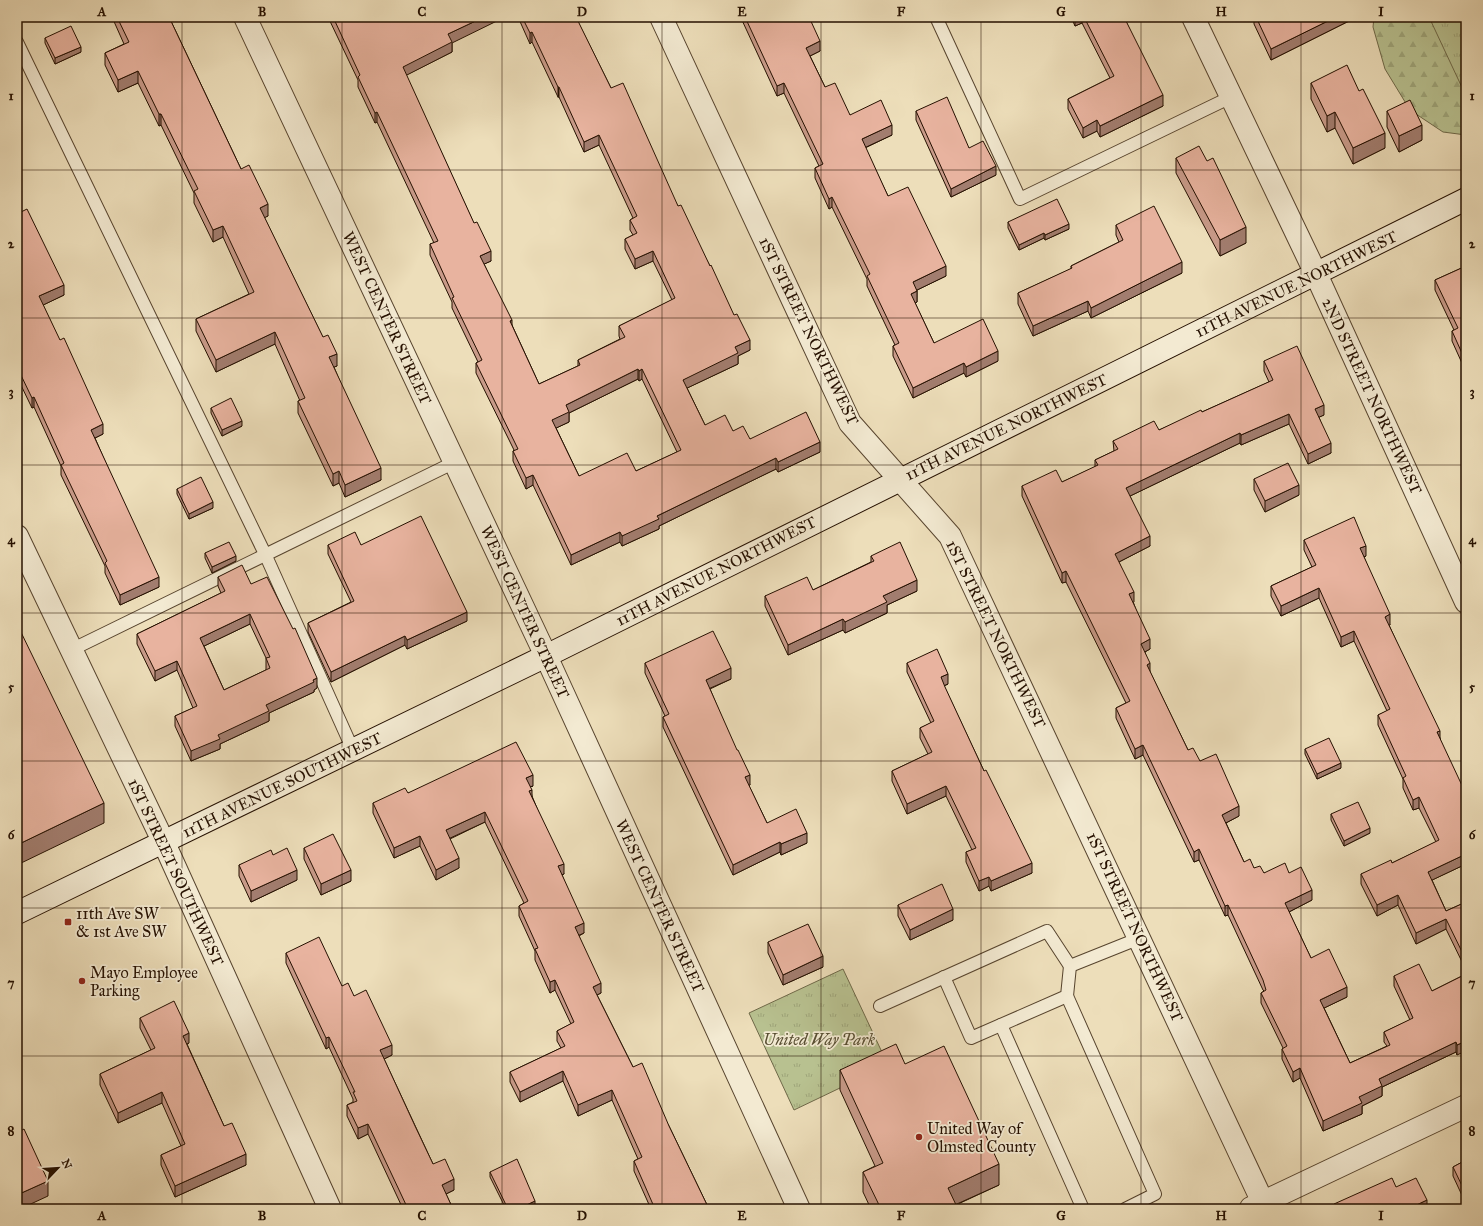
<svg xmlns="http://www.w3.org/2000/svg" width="1483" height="1226" font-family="'IM FELL Great Primer',serif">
<defs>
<pattern id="forest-firs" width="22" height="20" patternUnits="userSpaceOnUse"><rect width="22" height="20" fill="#b8c190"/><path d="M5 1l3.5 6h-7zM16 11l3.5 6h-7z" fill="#9ea57a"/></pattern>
<pattern id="park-tufts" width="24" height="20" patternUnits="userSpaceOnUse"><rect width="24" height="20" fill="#b8c190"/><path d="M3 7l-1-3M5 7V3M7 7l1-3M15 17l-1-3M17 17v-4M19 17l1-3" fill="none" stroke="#9ea57a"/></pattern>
</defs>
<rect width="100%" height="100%" fill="#eddeba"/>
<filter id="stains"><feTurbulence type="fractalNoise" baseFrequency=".005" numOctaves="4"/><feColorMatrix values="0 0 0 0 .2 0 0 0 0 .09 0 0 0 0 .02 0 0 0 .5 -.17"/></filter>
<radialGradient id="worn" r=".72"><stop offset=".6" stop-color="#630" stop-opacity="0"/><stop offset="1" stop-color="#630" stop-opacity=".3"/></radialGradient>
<polygon fill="url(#forest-firs)" stroke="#6e6848" points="1374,17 1466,17 1466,135 1443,132 1410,110 1385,69 1373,27"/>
<g fill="url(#park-tufts)" stroke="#6e6848">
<polygon points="1429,17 1466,17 1466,96"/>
<polygon points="843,969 888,1065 794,1110 749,1013"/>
</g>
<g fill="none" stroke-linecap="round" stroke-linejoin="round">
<g stroke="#57442e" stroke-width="14">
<g id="service">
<polyline points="936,17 1020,199 1231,97"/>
<polyline points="17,42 266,556 353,750"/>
<polyline points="71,650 455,462"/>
<polyline points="944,977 971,1038 1067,996 1070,966"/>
<polyline points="1067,996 1155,1194 1125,1209"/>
<polyline points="880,1006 1047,931 1070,966 1140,938"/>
<polyline points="1001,1025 1083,1209"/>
</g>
</g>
<g stroke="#57442e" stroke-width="24">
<g id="minor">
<polyline points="661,17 850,423 950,536 1266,1209"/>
<polyline points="1193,17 1316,274 1466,602"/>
<polyline points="17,536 164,843 330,1209"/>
<polyline points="1251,1208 1466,1106"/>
</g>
</g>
<g stroke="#57442e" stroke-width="24">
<polyline id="tertiary" points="245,17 546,656 799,1209"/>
</g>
<g stroke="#251000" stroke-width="24">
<polyline id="secondary" points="17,913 546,656 1466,199"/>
</g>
<use href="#service" stroke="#f3ead2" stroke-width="12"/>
<use href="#minor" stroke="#f3ead2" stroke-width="22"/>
<use href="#tertiary" stroke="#f3ead2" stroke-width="22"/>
<use href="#secondary" stroke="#f3ead2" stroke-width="22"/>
</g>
<g fill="#c89a89" stroke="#251000" fill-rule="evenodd">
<polygon points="112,17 169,17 241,169 268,216 264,217 337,366 334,367 381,480 345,497 339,483 333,486 298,413 298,401 300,401 275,344 216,372 196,331 196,319 249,294 223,237 213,242 194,203 194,193 161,125 159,126 138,83 118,92 105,65 105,53 124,44"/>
<path d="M328,17H380L382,21L452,43V52L406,75L491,261L484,264L539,384L578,366V360L620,339L619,336V326L672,300L653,261L635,269L625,249V239L633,235L630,230V220L633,218L599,145L584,152L559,97H558L532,42L530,44L518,17H586V18L578,22L611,88L678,206L710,266L750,350L738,356V364L687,388L705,425L733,431L750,439L820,452L778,472L776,469L659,526V529L622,546L620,542L571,565L533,485L526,489L513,461V451L514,450L476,373V363L478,362L452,308V302L430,255V244L434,243L377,122L375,123L358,87V80ZM638,379L639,381L642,379L677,452L636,471L579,476L556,428L569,422V413Z"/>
<polygon points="741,17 809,17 820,51 810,56 825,87 850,115 892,135 865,148 888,196 946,276 917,290 917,302 915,303 934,343 998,361 966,377 964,373 913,398 893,356 893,346 895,345 867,286 867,279 832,207 829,209 815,178 815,168 819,166 784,93 777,96 741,18"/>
<polygon points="1071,17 1124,17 1163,106 1100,137 1097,131 1083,138 1068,109 1068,99 1110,78 1082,23 1075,26"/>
<polygon points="1254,17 1357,17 1271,60 1254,24"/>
<polygon points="45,38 81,52 55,64 45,43"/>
<polygon points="1311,83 1385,148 1353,164 1335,128 1327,132 1311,99"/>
<polygon points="916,111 969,148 996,175 951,197 916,120"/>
<polygon points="1387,111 1422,140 1399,152 1387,127"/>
<polygon points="1176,158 1246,243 1220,256 1176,173"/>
<polygon points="17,214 64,295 43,305 103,434 95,438 159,587 120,605 105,573 105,566 61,475 61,466 34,407 32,408 17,377"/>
<polygon points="1008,222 1069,229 1045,240 1044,238 1019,250 1008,228"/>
<polygon points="1116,225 1182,273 1091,318 1088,311 1033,336 1018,304 1018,293 1071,269 1071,266 1119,242 1116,235"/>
<polygon points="1466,266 1466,372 1452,341 1452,331 1454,330 1435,290 1435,280"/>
<polygon points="1264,361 1324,415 1319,417 1331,453 1308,464 1289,424 1241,445 1240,443 1130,496 1150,546 1119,562 1150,649 1145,652 1150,672 1188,750 1200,761 1239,816 1226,823 1244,862 1254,868 1264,873 1289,873 1312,900 1289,912 1311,958 1347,997 1324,1008 1350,1063 1387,1046 1384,1042 1384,1032 1410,1020 1394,986 1394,976 1432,991 1466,974 1457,1055 1456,1052 1382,1087 1382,1096 1362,1106 1362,1114 1323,1131 1300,1078 1293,1082 1282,1059 1282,1049 1283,1048 1261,1003 1261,993 1264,991 1263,990 1228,915 1225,916 1199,860 1194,862 1143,755 1135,759 1116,718 1116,708 1126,703 1066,582 1062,583 1022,496 1022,486 1062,482 1095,467 1095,460 1114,451 1113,441 1159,430 1202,412 1269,382 1264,371"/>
<polygon points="211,408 242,426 222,436 211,413"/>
<polygon points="1254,479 1299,495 1265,512 1254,490"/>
<polygon points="177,489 213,508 189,519 177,494"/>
<polygon points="1304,540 1366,556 1364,557 1390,625 1389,625 1440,738 1466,864 1432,880 1446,911 1466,902 1466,970 1446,929 1416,944 1398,905 1377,916 1361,884 1361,874 1392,863 1436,842 1419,808 1413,810 1403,788 1403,779 1378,725 1378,715 1387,711 1354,641 1341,647 1319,598 1281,616 1271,596 1271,586 1312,567 1304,550"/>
<polygon points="328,545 361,545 467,621 407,649 405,645 331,682 308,632 308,623 351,602 328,554"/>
<polygon points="205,553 236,561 212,573 205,558"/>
<polygon points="871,556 917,591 887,605 887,613 845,633 843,630 788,655 765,606 765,596 813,590 871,562"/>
<path d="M218,577L251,584L317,688L314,690V692L269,713V721L220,744V749L191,761L175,726V716L193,708L177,670L155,681L137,644V634L221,593L218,586ZM250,624L266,658V670L224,690L204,646Z"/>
<polygon points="645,663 731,679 710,689 750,785 749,786 767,823 807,843 781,855 780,852 733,875 663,727 663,717 665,716 645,673"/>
<polygon points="907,663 948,684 944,686 1032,873 991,891 989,886 979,891 966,862 966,852 972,850 946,796 907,814 892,781 892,771 928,754 920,738 920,728 931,723 907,672"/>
<polygon points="1305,749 1341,768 1317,779 1305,754"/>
<polygon points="533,786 530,787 532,796 564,874 562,875 584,933 579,936 601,993 597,995 633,1067 669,1126 709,1209 651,1209 634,1171 634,1161 638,1159 612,1100 578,1116 563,1081 520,1102 510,1082 510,1072 561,1048 557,1041 557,1031 571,1024 555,990 550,993 535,960 535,951 519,916 519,906 524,903 485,822 450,839 459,868 436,880 420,846 394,858 373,813 373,803 408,793"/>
<polygon points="1331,814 1370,833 1344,846 1331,820"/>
<polygon points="304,848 351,881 321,895 304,859"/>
<polygon points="273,855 297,880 251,902 239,876 239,865"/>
<polygon points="898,905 953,920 910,940 898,916"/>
<polygon points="768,942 823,967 783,985 768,953"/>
<polygon points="286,953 342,986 354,996 392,1055 384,1059 433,1164 454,1190 446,1194 453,1209 403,1209 368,1134 358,1139 347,1116 347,1105 353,1102 353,1099 329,1047 326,1049 286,963"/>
<polygon points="140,1018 189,1043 187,1044 224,1126 246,1165 175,1197 161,1165 161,1155 181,1146 162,1103 118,1123 100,1085 100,1074 151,1050 140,1028"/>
<polygon points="905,1064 999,1185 956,1205 958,1209 871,1209 863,1192 863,1172 875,1166 840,1090 840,1070"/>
<polygon points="1466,1160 1466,1204 1453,1176 1453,1167"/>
<polygon points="490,1172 535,1206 529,1209 506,1209 490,1177"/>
</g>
<g fill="#a27d6f" stroke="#251000">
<polygon points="484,17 505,17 452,43 452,52 403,77 403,67 448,34"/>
<polygon points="574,17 586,17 586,18 574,23"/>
<polygon points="1075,17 1082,17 1082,23 1075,26"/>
<polygon points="1336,17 1357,17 1271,60 1271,49"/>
<polygon points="532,32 532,42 530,44 530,33"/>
<polygon points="820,41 820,51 806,58 806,48"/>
<polygon points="81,47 81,52 55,64 55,58"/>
<polygon points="138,71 138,83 118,92 118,80"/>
<polygon points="784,83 784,93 777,96 777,86"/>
<rect x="558" y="87" width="1" height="10"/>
<polygon points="1163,95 1163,106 1100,137 1100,126"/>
<polygon points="377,112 377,122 375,123 375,113"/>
<polygon points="1335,112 1335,128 1327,132 1327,116"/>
<polygon points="159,114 161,114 161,125 159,126"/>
<polygon points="1097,120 1097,131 1083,138 1083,128"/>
<polygon points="892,125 892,135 862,149 862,139"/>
<polygon points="1422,125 1422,140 1399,152 1399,136"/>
<polygon points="1385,133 1385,148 1353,164 1353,148"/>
<polygon points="599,135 599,145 584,152 584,142"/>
<polygon points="996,166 996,175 951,197 951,189"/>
<polygon points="832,197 832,207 829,209 829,199"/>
<polygon points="268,204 268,216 260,220 260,208"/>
<polygon points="1069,224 1069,229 1045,240 1045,235"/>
<polygon points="223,226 223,237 213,242 213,230"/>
<polygon points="1246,227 1246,243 1220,256 1220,240"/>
<polygon points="1044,233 1044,238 1019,250 1019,245"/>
<polygon points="491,251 491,261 480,266 480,256"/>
<polygon points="653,251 653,261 635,269 635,259"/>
<polygon points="1182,262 1182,273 1091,318 1091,308"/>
<polygon points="946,266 946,276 913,292 913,282"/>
<polygon points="64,285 64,295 39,307 39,296"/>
<polygon points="917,291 917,302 911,305 911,294"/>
<polygon points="1088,301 1088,311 1033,336 1033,326"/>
<polygon points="512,320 512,330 510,321"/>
<polygon points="275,332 275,344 216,372 216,360"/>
<polygon points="750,340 750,350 738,356 738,364 683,390 683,380 735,347"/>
<polygon points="998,351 998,361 966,377 966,367"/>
<polygon points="337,354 337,366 329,369 329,357"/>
<polygon points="964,363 964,373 913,398 913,388"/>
<polygon points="638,369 638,379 569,413 569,422 552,430 552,420 566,405"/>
<polygon points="642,369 642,379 639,381 639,371"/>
<polygon points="34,397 34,407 32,408 32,398"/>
<polygon points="1324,405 1324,415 1315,419 1315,409"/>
<polygon points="1289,414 1289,424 1241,445 1241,435"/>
<polygon points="242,421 242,426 222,436 222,430"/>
<polygon points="103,424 103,434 91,440 91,430"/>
<polygon points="1240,433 1240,443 1126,498 1126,488"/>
<polygon points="820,442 820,452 778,472 778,462"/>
<polygon points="1331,443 1331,453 1308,464 1308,454"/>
<polygon points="776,458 776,469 659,526 659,529 622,546 622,536 657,516"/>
<polygon points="381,468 381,480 345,497 345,485"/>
<polygon points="339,471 339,483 333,486 333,474"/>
<polygon points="533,475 533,485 526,489 526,478"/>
<polygon points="1299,485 1299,495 1265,512 1265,501"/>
<polygon points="213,502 213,508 189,519 189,514"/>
<polygon points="620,532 620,542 571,565 571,555"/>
<polygon points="1150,536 1150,546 1115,564 1115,554"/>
<polygon points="1366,546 1366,556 1360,558 1360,548"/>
<polygon points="236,556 236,561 212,573 212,567"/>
<polygon points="1066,571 1066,582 1062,583 1062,573"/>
<polygon points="159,577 159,587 120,605 120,595"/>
<polygon points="917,580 917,591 887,605 887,613 845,633 845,622 883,596"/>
<polygon points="1319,588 1319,598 1281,616 1281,606"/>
<polygon points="1134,592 1134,602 1129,605 1129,594"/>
<polygon points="467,612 467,621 407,649 407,640"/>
<polygon points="250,614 250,624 200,648 200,638"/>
<polygon points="1390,614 1390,625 1385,627 1385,617"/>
<polygon points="843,619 843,630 788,655 788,645"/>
<polygon points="1354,631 1354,641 1341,647 1341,637"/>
<polygon points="405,636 405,645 331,682 331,672"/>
<polygon points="1150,639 1150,649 1141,654 1141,644"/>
<polygon points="177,661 177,670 155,681 155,671"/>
<polygon points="1150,663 1150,673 1147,665"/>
<polygon points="731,668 731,679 706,690 706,680"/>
<polygon points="948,674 948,684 941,687 941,677"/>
<polygon points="317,678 317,688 314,690 314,692 269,713 269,721 220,744 220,749 191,761 191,751 266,705"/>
<polygon points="1440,731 1440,741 1437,732"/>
<polygon points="1143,745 1143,755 1135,759 1135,749"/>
<polygon points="1341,763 1341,768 1317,779 1317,774"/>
<polygon points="533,775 533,786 526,788 526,778"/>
<polygon points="750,775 750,785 745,788 745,777"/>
<polygon points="946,786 946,796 907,814 907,804"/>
<polygon points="532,790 532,800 529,791"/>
<polygon points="1419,797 1419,808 1413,810 1413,800"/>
<polygon points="104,803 104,823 17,865 17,845"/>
<polygon points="1239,806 1239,816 1222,825 1222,815"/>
<polygon points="485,812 485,822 446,840 446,830"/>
<polygon points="1370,828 1370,833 1344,846 1344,841"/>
<polygon points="807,833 807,843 781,855 781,844"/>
<polygon points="420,836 420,846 394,858 394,848"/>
<polygon points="780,842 780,852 733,875 733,865"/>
<polygon points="1199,849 1199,860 1194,862 1194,852"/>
<polygon points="1466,854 1466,864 1428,882 1428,872"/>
<polygon points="459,858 459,868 436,880 436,870"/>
<polygon points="1032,863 1032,873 991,891 991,881"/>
<polygon points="564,864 564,874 558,876 558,866"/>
<polygon points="297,870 297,880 251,902 251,891"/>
<polygon points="351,870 351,881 321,895 321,884"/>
<polygon points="989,877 989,886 979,891 979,881"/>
<polygon points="1312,890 1312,900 1285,914 1285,903"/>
<polygon points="1398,895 1398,905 1377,916 1377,905"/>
<polygon points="1228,905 1228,915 1225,916 1225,906"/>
<polygon points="953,909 953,920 910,940 910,930"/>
<polygon points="1446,919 1446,929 1416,944 1416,933"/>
<polygon points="584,923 584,933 575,937 575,927"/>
<polygon points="823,956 823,967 783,985 783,975"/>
<polygon points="555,980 555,990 550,993 550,982"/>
<polygon points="601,983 601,993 593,997 593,987"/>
<polygon points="1347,987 1347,997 1320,1010 1320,1000"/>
<polygon points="189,1033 189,1043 183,1046 183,1036"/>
<polygon points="329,1037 329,1047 326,1049 326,1038"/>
<polygon points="1466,1041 1466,1051 1457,1055 1457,1045"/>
<polygon points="1456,1042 1456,1052 1382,1087 1382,1096 1362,1106 1362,1114 1323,1131 1323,1121 1359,1097 1379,1079"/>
<polygon points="392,1045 392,1055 380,1061 380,1050"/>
<polygon points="1300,1068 1300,1078 1293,1082 1293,1072"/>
<polygon points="563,1071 563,1081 520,1102 520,1092"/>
<polygon points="612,1090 612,1100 578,1116 578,1105"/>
<polygon points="162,1092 162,1103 118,1123 118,1113"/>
<polygon points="368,1124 368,1134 358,1139 358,1128"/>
<polygon points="246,1154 246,1165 175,1197 175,1186"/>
<polygon points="999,1164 999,1185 948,1208 948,1188"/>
<polygon points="454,1179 454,1190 442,1196 442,1185"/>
<polygon points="48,1181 48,1196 20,1209 17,1209 17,1195"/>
<polygon points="1427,1200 1427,1209 1408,1209"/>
<polygon points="535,1201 535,1206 529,1209 518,1209"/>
</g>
<g fill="#e8b39f" stroke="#251000" fill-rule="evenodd">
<polygon points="117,17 169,17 241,169 249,165 268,204 260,208 323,337 328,335 337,354 329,357 381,468 345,485 339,471 333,474 298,401 305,398 275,332 216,360 196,319 254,292 223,226 213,230 194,191 198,189 161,114 159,114 138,71 118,80 105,53 129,42"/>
<path d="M333,17H380L382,21L391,17H484L448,34L452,42L403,67L474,223L477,222L491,251L480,256L512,320L510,321L539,384L580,365L578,360L625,337L619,326L675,298L653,251L635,259L625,239L637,233L630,220L637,216L599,135L584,142L559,87H558L532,32L530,33L522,17H576L611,88L623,83L678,206L681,205L710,266L711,265L734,315L737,314L750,340L735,347L738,353L683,380L705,425L725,415L733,431L743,426L750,439L806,412L820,442L778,462L776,458L657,516L659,519L622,536L620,532L571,555L533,475L526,478L513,451L518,449L476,363L482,360L452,298L454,297L430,244L438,241L377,112L375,113L358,77L360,75ZM638,369L639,371L642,369L681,450L636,471L627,453L579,476L552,420L569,412L566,405Z"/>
<polygon points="745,17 809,17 820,41 806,48 825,87 835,83 850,115 881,100 892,125 862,139 888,196 908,187 946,266 913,282 917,291 911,294 934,343 983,319 998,351 966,367 964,363 913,388 893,346 899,343 867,276 870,274 832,197 829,199 815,168 823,164 784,83 777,86"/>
<polygon points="1084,17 1124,17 1163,95 1100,126 1097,120 1083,128 1068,99 1114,76"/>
<polygon points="1256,17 1336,17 1271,49"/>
<polygon points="71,26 81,47 55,58 45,38"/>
<polygon points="1347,65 1359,91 1363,89 1385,133 1353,148 1335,112 1327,116 1311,83"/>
<polygon points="947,97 969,148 983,141 996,166 951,189 916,111"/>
<polygon points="1410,100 1422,125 1399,136 1387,111"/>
<polygon points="1199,146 1207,161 1213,158 1246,227 1220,240 1176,158"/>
<polygon points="1057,199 1069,224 1045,235 1044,233 1019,245 1008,222"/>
<polygon points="1154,206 1182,262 1091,308 1088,301 1033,326 1018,293 1072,268 1071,266 1123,240 1116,225"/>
<polygon points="27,209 64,285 39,296 60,340 64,338 103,424 91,430 159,577 120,595 105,563 107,561 61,465 64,463 34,397 32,398 17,367 17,214"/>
<polygon points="1466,266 1466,362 1452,331 1458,328 1435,280"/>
<polygon points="1297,346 1324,405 1315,409 1331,443 1308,454 1289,414 1241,435 1240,433 1126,488 1150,536 1115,554 1134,592 1129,594 1150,639 1141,644 1150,663 1147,665 1188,750 1193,748 1200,761 1216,754 1239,806 1222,815 1244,862 1250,859 1254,868 1260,866 1264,873 1285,863 1289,873 1301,867 1312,890 1285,903 1311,958 1329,949 1347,987 1320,1000 1350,1063 1390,1045 1384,1032 1413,1018 1394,976 1419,964 1432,991 1466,974 1466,1041 1457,1045 1456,1042 1379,1079 1382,1086 1359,1097 1362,1103 1323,1121 1300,1068 1293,1072 1282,1049 1287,1046 1261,993 1266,990 1263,980 1228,905 1225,906 1199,849 1194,852 1143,745 1135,749 1116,708 1130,701 1066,571 1062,573 1022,486 1056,470 1062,482 1098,465 1095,460 1118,449 1113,441 1154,421 1159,430 1201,410 1202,412 1273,380 1264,361"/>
<polygon points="231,398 242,421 222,430 211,408"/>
<polygon points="1288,463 1299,485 1265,501 1254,479"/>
<polygon points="201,477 213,502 189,514 177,489"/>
<polygon points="421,516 467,612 407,640 405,636 331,672 308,623 354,601 328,545 355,532 361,545"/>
<polygon points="1354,517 1366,546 1360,548 1390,614 1385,617 1440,731 1437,732 1466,794 1466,854 1428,872 1446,911 1466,902 1466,960 1446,919 1416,933 1398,895 1377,905 1361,874 1391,860 1392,863 1439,840 1419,797 1413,800 1403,778 1406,776 1378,715 1390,709 1354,631 1341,637 1319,588 1281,606 1271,586 1316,565 1304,540"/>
<polygon points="229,542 236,556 212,567 205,553"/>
<polygon points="900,542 917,580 883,596 887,602 845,622 843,619 788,645 765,596 807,577 813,590 874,561 871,556"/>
<path d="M242,565L251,584L267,577L293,629L295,628L317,678L313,680L314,682L266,705L269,711L218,735L220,739L191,751L175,716L197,706L177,661L155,671L137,634L225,591L218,577ZM250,614L270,657L266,658L270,668L224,690L200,638Z"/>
<polygon points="17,624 104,803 17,845"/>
<polygon points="713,631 731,668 706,680 737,750 738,750 750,775 745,777 767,823 796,809 807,833 781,844 780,842 733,865 663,717 669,714 645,663"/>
<polygon points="937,649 948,674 941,677 945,687 984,771 986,770 1032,863 991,881 989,877 979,881 966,852 976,848 946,786 907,804 892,771 932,752 920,728 934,721 907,663"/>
<polygon points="1329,738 1341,763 1317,774 1305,749"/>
<polygon points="516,742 533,775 526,778 532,790 529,791 564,864 558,866 584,923 575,927 601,983 593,987 633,1067 642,1063 669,1126 709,1209 655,1209 634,1161 642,1157 612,1090 578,1105 563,1071 520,1092 510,1072 565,1046 557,1031 574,1022 555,980 550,982 535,949 538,948 519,906 528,901 485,812 446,830 459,858 436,870 420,836 394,848 373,803 405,788 408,793"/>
<polygon points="1358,802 1370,828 1344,841 1331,814"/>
<polygon points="333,834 351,870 321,884 304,848"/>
<polygon points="287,848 297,870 251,891 239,865 271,850 273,855"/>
<polygon points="942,884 953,909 910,930 898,905"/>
<polygon points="808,924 823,956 783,975 768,942"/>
<polygon points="319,937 342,986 348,983 354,996 366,990 392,1045 380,1050 415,1126 433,1164 445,1159 454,1179 442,1185 453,1209 408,1209 368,1124 358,1128 347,1105 357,1101 353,1092 355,1092 329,1037 326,1038 286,953"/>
<polygon points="174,1001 189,1033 183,1036 224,1126 232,1123 246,1154 175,1186 161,1155 185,1144 162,1092 118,1113 100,1074 155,1048 140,1018"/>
<polygon points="896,1044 905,1064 944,1046 999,1164 948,1188 958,1209 881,1209 863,1172 883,1163 840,1070"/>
<polygon points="24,1129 48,1181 17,1195 17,1133"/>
<polygon points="517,1159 535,1201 518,1209 508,1209 490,1172"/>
<polygon points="1466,1160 1466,1194 1453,1167"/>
<polygon points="1392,1178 1396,1187 1416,1178 1427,1200 1408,1209 1336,1209 1334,1204"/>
</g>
<path fill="none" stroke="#251000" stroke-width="1" stroke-opacity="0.55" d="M182,17V1209M342,17V1209M502,17V1209M662,17V1209M821,17V1209M981,17V1209M1141,17V1209M1301,17V1209M17,170H1466M17,318H1466M17,465H1466M17,613H1466M17,761H1466M17,908H1466M17,1056H1466"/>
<g fill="#8f2418" stroke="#f3ead2" stroke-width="1.5">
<rect x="64" y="918" width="8" height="8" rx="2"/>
<circle cx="82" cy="981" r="4"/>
<circle cx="919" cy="1137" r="4"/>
</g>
<g text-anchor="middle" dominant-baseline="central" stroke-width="3.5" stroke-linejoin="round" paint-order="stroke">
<g font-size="16" fill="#251000" stroke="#f3ead2">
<text transform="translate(1296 284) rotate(-26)">11TH AVENUE NORTHWEST</text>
<text transform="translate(387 318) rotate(65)">WEST CENTER STREET</text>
<text transform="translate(809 331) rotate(64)">1ST STREET NORTHWEST</text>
<text transform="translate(1372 396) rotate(65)">2ND STREET NORTHWEST</text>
<text transform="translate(1006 427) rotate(-26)">11TH AVENUE NORTHWEST</text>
<text transform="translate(716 571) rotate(-27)">11TH AVENUE NORTHWEST</text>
<text transform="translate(525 612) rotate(65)">WEST CENTER STREET</text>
<text transform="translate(996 634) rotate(64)">1ST STREET NORTHWEST</text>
<text transform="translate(282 785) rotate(-26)">11TH AVENUE SOUTHWEST</text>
<text transform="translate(176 872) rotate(65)">1ST STREET SOUTHWEST</text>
<text transform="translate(660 906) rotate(65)">WEST CENTER STREET</text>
<text transform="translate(1135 927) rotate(65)">1ST STREET NORTHWEST</text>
</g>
<g font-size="16" fill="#251000" stroke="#f3ead2" text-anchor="start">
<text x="76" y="913">11th Ave SW<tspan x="76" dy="18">&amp; 1st Ave SW</tspan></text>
<text x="90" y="972">Mayo Employee<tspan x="90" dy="18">Parking</tspan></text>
<text x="927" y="1128">United Way of<tspan x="927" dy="18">Olmsted County</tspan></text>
</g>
<g font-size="16" font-style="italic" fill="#584e32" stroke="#f3ead2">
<text x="819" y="1039">United Way Park</text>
</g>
</g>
<rect width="1483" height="1226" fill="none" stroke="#eddeba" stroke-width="44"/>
<g transform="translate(58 1168) rotate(65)" stroke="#f3ead2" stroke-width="3" paint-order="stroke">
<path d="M0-3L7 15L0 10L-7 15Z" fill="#251000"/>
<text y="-6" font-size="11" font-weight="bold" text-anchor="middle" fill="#251000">N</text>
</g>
<rect x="22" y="22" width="1439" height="1182" fill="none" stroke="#251000" stroke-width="1.5"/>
<g font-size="13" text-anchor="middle" font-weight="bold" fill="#251000">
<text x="102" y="16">A</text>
<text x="262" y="16">B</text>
<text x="422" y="16">C</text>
<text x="582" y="16">D</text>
<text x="742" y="16">E</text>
<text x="901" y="16">F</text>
<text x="1061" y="16">G</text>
<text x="1221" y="16">H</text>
<text x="1381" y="16">I</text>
<text x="11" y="100">1</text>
<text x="1472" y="100">1</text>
<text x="11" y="248">2</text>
<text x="1472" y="248">2</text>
<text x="11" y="396">3</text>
<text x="1472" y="396">3</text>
<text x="11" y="544">4</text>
<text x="1472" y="544">4</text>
<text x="11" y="691">5</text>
<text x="1472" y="691">5</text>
<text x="11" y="839">6</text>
<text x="1472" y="839">6</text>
<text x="11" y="987">7</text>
<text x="1472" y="987">7</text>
<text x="11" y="1135">8</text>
<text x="1472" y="1135">8</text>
<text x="102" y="1220">A</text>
<text x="262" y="1220">B</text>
<text x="422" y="1220">C</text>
<text x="582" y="1220">D</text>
<text x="742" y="1220">E</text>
<text x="901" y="1220">F</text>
<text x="1061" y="1220">G</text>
<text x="1221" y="1220">H</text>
<text x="1381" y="1220">I</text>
</g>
<rect width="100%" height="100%" filter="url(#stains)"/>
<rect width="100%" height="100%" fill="url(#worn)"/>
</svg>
